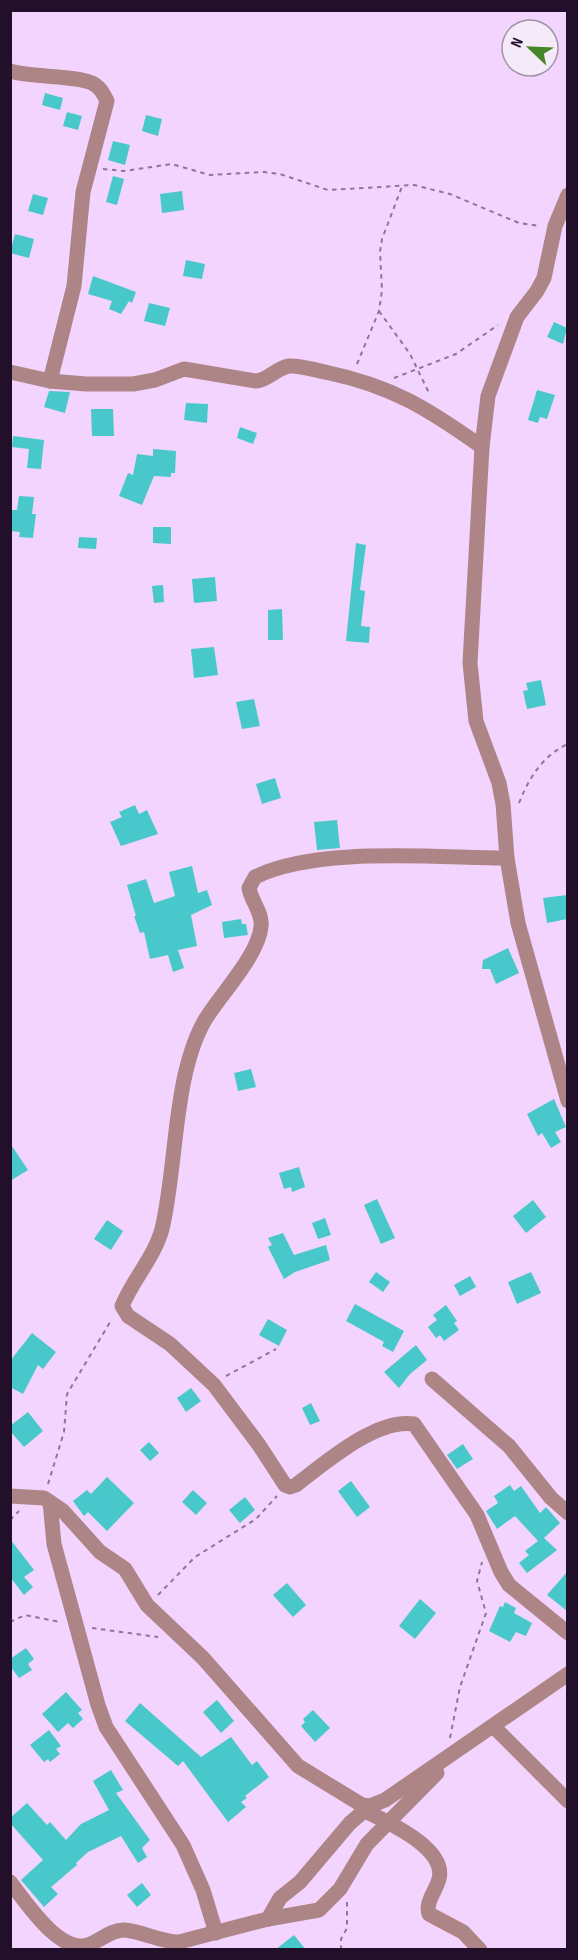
<svg xmlns="http://www.w3.org/2000/svg" width="578" height="1960" font-family="'Sofia Sans Condensed',sans-serif">
<rect width="100%" height="100%" fill="#f3d4fe"/>
<g fill="#49c8cb">
<polygon points="45,93 63,98 60,110 42,105"/>
<polygon points="67,112 82,116 78,130 63,126"/>
<polygon points="146,115 162,119 158,136 142,131"/>
<polygon points="113,141 130,145 125,165 108,160"/>
<polygon points="113,176 124,179 117,205 106,202"/>
<polygon points="182,191 184,210 162,213 160,194"/>
<polygon points="33,194 48,198 43,215 28,211"/>
<polygon points="15,234 34,239 29,258 10,253"/>
<polygon points="186,260 205,264 202,279 183,276"/>
<polygon points="93,276 136,292 132,303 129,301 121,314 109,309 112,301 88,294"/>
<polygon points="149,303 170,308 165,326 144,321"/>
<polygon points="554,322 567,328 563,344 547,337"/>
<polygon points="537,390 555,395 547,419 540,417 538,423 528,420"/>
<polygon points="49,391 70,392 65,413 44,407"/>
<polygon points="186,403 208,404 207,423 184,420"/>
<polygon points="91,409 113,409 114,436 92,436"/>
<polygon points="240,427 257,433 253,444 237,438"/>
<polygon points="13,436 44,440 41,469 27,468 29,449 12,447"/>
<polygon points="153,449 176,451 175,473 171,473 171,477 154,476 142,505 119,496 128,473 133,475 137,454 153,456"/>
<polygon points="19,496 34,497 32,514 36,514 33,538 19,537 20,532 10,531 10,510 17,510"/>
<polygon points="153,527 171,527 171,544 153,543"/>
<polygon points="79,537 97,538 96,549 78,548"/>
<polygon points="356,543 366,545 360,590 365,591 361,626 370,627 369,643 346,641"/>
<polygon points="215,577 217,601 194,603 192,579"/>
<polygon points="163,585 164,602 154,603 152,586"/>
<polygon points="282,609 283,640 268,640 268,610"/>
<polygon points="214,647 218,675 194,678 191,649"/>
<polygon points="541,680 546,705 527,709 523,691 528,690 526,683"/>
<polygon points="254,699 260,726 242,729 236,702"/>
<polygon points="275,778 281,798 262,804 256,784"/>
<polygon points="135,805 139,814 147,810 158,834 121,846 110,822 122,817 119,812"/>
<polygon points="337,820 340,848 317,850 314,822"/>
<polygon points="192,866 198,893 207,890 212,905 191,915 197,946 178,950 184,968 173,972 168,955 150,959 144,932 140,933 134,916 136,916 127,885 146,879 154,903 175,896 169,872"/>
<polygon points="567,895 567,919 547,923 543,898"/>
<polygon points="241,919 242,924 246,924 248,935 224,938 222,922"/>
<polygon points="508,948 519,973 496,984 490,969 482,969 483,960"/>
<polygon points="251,1069 256,1087 238,1091 234,1073"/>
<polygon points="554,1099 566,1127 555,1132 561,1142 551,1148 542,1133 538,1136 527,1114"/>
<polygon points="10,1143 28,1170 10,1181"/>
<polygon points="299,1167 305,1187 292,1192 291,1187 284,1189 279,1173"/>
<polygon points="377,1199 395,1238 381,1244 364,1205"/>
<polygon points="533,1200 546,1217 526,1233 513,1216"/>
<polygon points="325,1218 331,1235 318,1239 312,1223"/>
<polygon points="107,1220 123,1231 111,1250 94,1239"/>
<polygon points="283,1233 294,1255 326,1245 330,1260 295,1272 284,1279 268,1247 272,1245 268,1238"/>
<polygon points="376,1272 390,1282 383,1292 369,1282"/>
<polygon points="531,1272 541,1293 517,1304 508,1282"/>
<polygon points="470,1276 476,1287 460,1296 454,1285"/>
<polygon points="355,1304 404,1331 393,1352 382,1346 384,1342 346,1321"/>
<polygon points="446,1305 457,1321 454,1323 459,1330 444,1341 440,1335 436,1338 428,1327 437,1320 433,1315"/>
<polygon points="268,1319 287,1330 279,1346 259,1335"/>
<polygon points="32,1333 56,1352 43,1369 38,1365 23,1394 10,1387 10,1361"/>
<polygon points="416,1345 427,1360 410,1374 399,1388 384,1372"/>
<polygon points="191,1388 201,1401 186,1412 177,1398"/>
<polygon points="311,1403 320,1421 310,1425 302,1408"/>
<polygon points="28,1412 43,1431 24,1447 10,1431 10,1426"/>
<polygon points="149,1442 159,1453 150,1461 140,1450"/>
<polygon points="463,1444 473,1459 457,1469 447,1455"/>
<polygon points="107,1477 134,1503 107,1531 88,1512 84,1516 73,1501 87,1490 91,1494"/>
<polygon points="351,1481 370,1507 357,1517 338,1491"/>
<polygon points="510,1485 514,1491 521,1486 540,1513 546,1507 560,1523 544,1538 557,1550 527,1573 519,1563 529,1555 525,1551 538,1541 515,1516 497,1529 486,1511 498,1503 494,1496"/>
<polygon points="193,1490 207,1503 196,1515 182,1502"/>
<polygon points="245,1497 255,1510 240,1523 229,1510"/>
<polygon points="10,1539 34,1570 24,1577 33,1587 24,1595 10,1577"/>
<polygon points="567,1572 567,1611 547,1595"/>
<polygon points="287,1583 306,1605 293,1617 273,1595"/>
<polygon points="420,1599 436,1613 415,1639 399,1626"/>
<polygon points="505,1602 516,1608 514,1613 532,1623 526,1636 516,1632 510,1642 489,1631 500,1606 503,1607"/>
<polygon points="26,1648 34,1659 28,1664 32,1670 19,1678 10,1666 10,1659"/>
<polygon points="66,1692 82,1710 78,1713 83,1719 73,1728 68,1723 58,1732 42,1714"/>
<polygon points="217,1700 234,1721 221,1733 203,1712"/>
<polygon points="140,1703 201,1757 231,1737 252,1765 257,1761 269,1777 245,1796 247,1798 241,1802 246,1807 228,1822 183,1761 178,1766 125,1721"/>
<polygon points="313,1710 330,1728 315,1742 301,1726 305,1722 303,1719"/>
<polygon points="49,1730 61,1746 56,1749 60,1754 50,1762 48,1759 44,1762 30,1745"/>
<polygon points="111,1770 123,1790 116,1793 150,1840 142,1848 147,1857 138,1863 121,1836 88,1852 76,1863 77,1865 51,1887 58,1894 44,1907 21,1880 43,1860 10,1823 10,1818 27,1803 47,1825 50,1822 66,1840 81,1824 109,1810 93,1781"/>
<polygon points="142,1883 151,1895 137,1907 127,1895"/>
<polygon points="294,1935 306,1950 275,1950"/>
</g>
<g fill="none" stroke-linecap="round" stroke-linejoin="round">
<g stroke="#8f7598" stroke-width="2" stroke-dasharray="4.5 4.5" stroke-linecap="butt">
<polyline points="103,169 124,171 172,164 210,175 264,172 280,174 328,190 414,185 450,194 519,223 540,226"/>
<polyline points="379,311 410,354 430,395"/>
<polyline points="357,364 379,311 382,290 380,252 382,239 403,184"/>
<polyline points="394,378 456,354 498,325"/>
<path d="M519,803C529,778 543,755 568,744"/>
<polyline points="226,1376 276,1349"/>
<polyline points="48,1484 64,1432 67,1394 112,1319"/>
<polyline points="10,1520 19,1511"/>
<polyline points="158,1595 195,1557 256,1519 277,1496"/>
<polyline points="10,1622 25,1615 60,1622"/>
<polyline points="92,1628 158,1637"/>
<polyline points="450,1738 460,1687 486,1613 477,1581 482,1562"/>
<polyline points="341,1950 341,1939 347,1928 347,1901"/>
</g>
<g stroke="#ad8586" stroke-width="15">
<path d="M10,71C34,78 75,75 92,83C100,87 103,93 107,101L83,192L74,286L50,381"/>
<polyline points="568,195 555,226 544,278 537,291 517,317 488,396 482,447 470,663 476,721 499,783 503,804 507,858 518,923 568,1101"/>
<path d="M10,372L50,381L86,384H133L155,380L184,369L256,381C269,380 276,368 289,366C300,365 314,370 325,372C392,386 427,408 482,447"/>
<path d="M507,858C438,858 316,846 255,877L249,888C251,901 263,913 261,927C258,956 220,995 205,1020C173,1075 177,1167 162,1229C154,1258 133,1279 122,1306L128,1316L170,1344L214,1385L259,1445L285,1485L290,1487L296,1485C325,1463 376,1418 414,1424L477,1515L501,1572L509,1585L568,1633"/>
<polyline points="432,1379 509,1446 551,1498 568,1513"/>
<polyline points="10,1496 44,1498 63,1511 100,1552 125,1569 147,1605 203,1658 298,1766 362,1805 370,1806 385,1800 568,1674"/>
<polyline points="50,1502 54,1544 98,1705 106,1727 183,1845 203,1890 216,1933"/>
<polyline points="493,1726 568,1801"/>
<path d="M365,1811C387,1822 447,1848 439,1879C436,1891 425,1902 429,1914L463,1932L480,1950"/>
<path d="M10,1882C26,1902 59,1954 88,1945C100,1941 112,1929 125,1930C144,1932 160,1942 179,1942L268,1919L319,1910L340,1889L367,1844L437,1773"/>
<polyline points="268,1919 280,1898 300,1882 350,1823 370,1806"/>
</g>
</g>
<rect width="578" height="1960" fill="none" stroke="#220f29" stroke-width="24"/>
<g transform="translate(530 48) rotate(293)"><circle r="28" fill="#f4eaf8" stroke="#a092a5" stroke-width="1.5"/>
<path d="M0-4.5L10 22L0 15L-10 22Z" fill="#478627"/>
<text y="-9" font-size="16" font-weight="bold" text-anchor="middle" fill="#220f29">N</text>
</g>
</svg>
